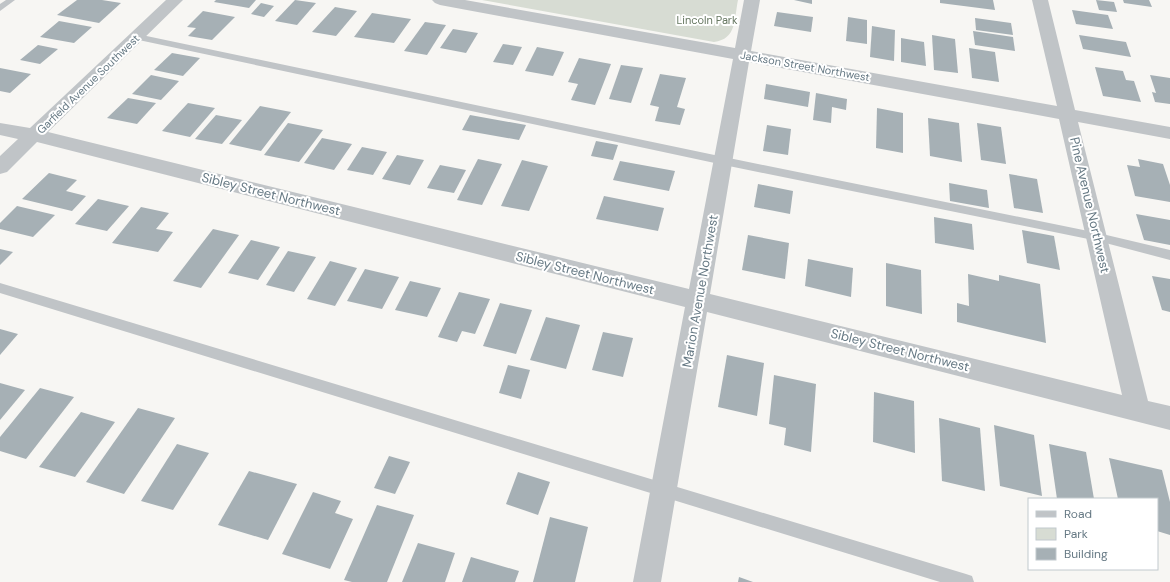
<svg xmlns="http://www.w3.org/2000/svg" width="1170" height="582" font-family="'DM Sans',sans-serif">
<rect width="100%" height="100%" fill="#f7f6f3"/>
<path fill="#d7dcd3" d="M482,0H738C734,19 737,39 714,42Z"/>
<g fill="#a6b0b5">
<polygon points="77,0 102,0 121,3 99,23 57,15"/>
<polygon points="216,0 256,0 249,8 214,2"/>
<polygon points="295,0 316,3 297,25 275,21"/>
<polygon points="794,0 812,0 812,4"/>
<polygon points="940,0 993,0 995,10 940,3"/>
<polygon points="1096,0 1114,2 1117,12 1099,10"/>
<polygon points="1123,0 1149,0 1152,7 1124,3"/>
<polygon points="261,3 274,6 264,17 251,14"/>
<polygon points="335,7 357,11 336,36 312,32"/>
<polygon points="1072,10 1108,15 1113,29 1076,24"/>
<polygon points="203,11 235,17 212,40 188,36 196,28 187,27"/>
<polygon points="777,12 813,17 811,32 774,26"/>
<polygon points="372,13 411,19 394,43 354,37"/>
<polygon points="848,17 867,20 867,44 846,41"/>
<polygon points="975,18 1011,23 1013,35 976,30"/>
<polygon points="59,21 92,27 74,43 40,37"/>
<polygon points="425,22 446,25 427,55 404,51"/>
<polygon points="872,26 895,30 894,61 870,57"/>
<polygon points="453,29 478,33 466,53 440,48"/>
<polygon points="973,31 1013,37 1015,51 975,45"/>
<polygon points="932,35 955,39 958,73 934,70"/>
<polygon points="1079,35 1126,42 1131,57 1083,49"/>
<polygon points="901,38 924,42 926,66 901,62"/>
<polygon points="503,44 522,47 513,65 493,62"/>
<polygon points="38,45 58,49 40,64 20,60"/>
<polygon points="537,47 564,52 553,76 525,71"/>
<polygon points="969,48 995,52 999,82 972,78"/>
<polygon points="172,53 200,58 183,76 154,70"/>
<polygon points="579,58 611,64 595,105 571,100 578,84 568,82"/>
<polygon points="621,65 643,68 631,103 609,99"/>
<polygon points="1095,67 1123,71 1126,80 1134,81 1141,102 1103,96"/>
<polygon points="0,68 31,74 10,93 0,91"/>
<polygon points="660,74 686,78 677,107 685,109 680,125 655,121 659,107 650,105"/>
<polygon points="151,75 179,81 161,100 132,94"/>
<polygon points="1150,75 1170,78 1170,104 1155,102 1152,92 1156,93"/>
<polygon points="766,84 810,92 808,107 764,99"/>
<polygon points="816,93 847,99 846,110 832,107 831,123 813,120"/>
<polygon points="128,98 156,103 137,124 107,118"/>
<polygon points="188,103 215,108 190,137 162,131"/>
<polygon points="260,106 291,112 261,151 229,144"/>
<polygon points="877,108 903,113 903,153 876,148"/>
<polygon points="216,115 242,120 222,144 195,139"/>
<polygon points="470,115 526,125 519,140 462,130"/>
<polygon points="928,118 959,123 962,162 930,156"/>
<polygon points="288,123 323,130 299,162 264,155"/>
<polygon points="977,123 1001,127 1006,164 981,160"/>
<polygon points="767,125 791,129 788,155 763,151"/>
<polygon points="322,138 352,144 334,170 304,163"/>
<polygon points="596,141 618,145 613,160 591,156"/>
<polygon points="362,147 387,152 373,175 347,170"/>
<polygon points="397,155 424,160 410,185 382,179"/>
<polygon points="478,159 502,164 482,205 457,200"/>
<polygon points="1138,159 1163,164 1170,185 1170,202 1135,196 1127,165 1140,167"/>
<polygon points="522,160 548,166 529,211 501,206"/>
<polygon points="620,161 675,171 669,191 613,180"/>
<polygon points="440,165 466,170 454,193 427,188"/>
<polygon points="49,173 77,180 66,191 86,196 72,211 22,199"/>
<polygon points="1009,174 1037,179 1043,213 1014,208"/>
<polygon points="949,183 987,190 989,208 950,201"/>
<polygon points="758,184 793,191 790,214 754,207"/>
<polygon points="604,196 664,208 658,231 596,219"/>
<polygon points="98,199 129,206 107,231 75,224"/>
<polygon points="17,206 55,215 33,237 0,229 0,223"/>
<polygon points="141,207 169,213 156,229 173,232 158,252 112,243"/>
<polygon points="1136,214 1170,220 1170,245 1144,240"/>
<polygon points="934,217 972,224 974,250 935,243"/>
<polygon points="213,229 239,235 201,288 173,281"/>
<polygon points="1022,230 1054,236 1060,270 1027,263"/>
<polygon points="748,235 789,243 785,279 742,270"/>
<polygon points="251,240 280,247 258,280 228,273"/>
<polygon points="0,249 13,252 0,265"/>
<polygon points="288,251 316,257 294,292 266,285"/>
<polygon points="808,259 853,268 851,297 805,286"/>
<polygon points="330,261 357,268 335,306 307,299"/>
<polygon points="886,263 921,270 922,314 886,306"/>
<polygon points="365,269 399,277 382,309 347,301"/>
<polygon points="968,274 999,281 999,275 1040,284 1046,343 957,322 957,303 969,306"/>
<polygon points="1152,276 1170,279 1170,312 1162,310"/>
<polygon points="410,281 441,288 427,317 395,310"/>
<polygon points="459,292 490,299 475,334 462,331 457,342 438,337"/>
<polygon points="500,303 532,310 516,354 483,346"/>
<polygon points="546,317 580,325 566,369 530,360"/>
<polygon points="0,329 18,334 0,355"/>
<polygon points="603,332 633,338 623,377 592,370"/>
<polygon points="727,355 764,363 757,416 718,407"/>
<polygon points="508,365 530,370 521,399 499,393"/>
<polygon points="774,375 816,384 811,452 784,445 786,428 769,424"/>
<polygon points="0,383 25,390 0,420"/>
<polygon points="40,388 74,397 26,459 0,451 0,437"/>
<polygon points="874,392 914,401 915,453 873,442"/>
<polygon points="138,408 175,418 124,494 86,482"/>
<polygon points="81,412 115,422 75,477 39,467"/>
<polygon points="939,418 980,428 985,491 942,481"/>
<polygon points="994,425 1034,435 1042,496 1000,486"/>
<polygon points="177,444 209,453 173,510 141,501"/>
<polygon points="1049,444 1086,452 1094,499 1057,499"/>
<polygon points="389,456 410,462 395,494 374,488"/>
<polygon points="1109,458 1162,470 1170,502 1170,535 1157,531 1157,499 1118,499"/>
<polygon points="249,471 297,484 268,540 218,525"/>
<polygon points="518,472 550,482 538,515 506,504"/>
<polygon points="313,492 341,501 335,513 353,519 330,569 282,554"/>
<polygon points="377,505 414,515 387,582 352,582 344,580"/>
<polygon points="550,517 588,527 575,582 533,582"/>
<polygon points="418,543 455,553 445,582 402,582"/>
<polygon points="471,557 519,571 515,582 462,582"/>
<polygon points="739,577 753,582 738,582"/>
</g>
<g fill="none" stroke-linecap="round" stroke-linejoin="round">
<g fill="#c0c4c7" fill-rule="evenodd">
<polygon points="6,0 15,0 0,11 0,4"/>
<polygon points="137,34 724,157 1098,233 1170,250 1170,260 1098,241 724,165 134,39 134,35"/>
<polygon points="0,283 966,574 972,576 974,582 940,582 0,293"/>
</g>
<path fill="#c0c4c7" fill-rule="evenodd" d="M166,0H183L48,132L689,289L733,59L440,5L435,3L432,0H465L735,48L744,0H760L751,51L1057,106L1032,0H1048L1075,110L1170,127V139L1078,122L1148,401L1170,406V430L707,312L661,582H633L685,307L37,142L7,172L0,174V156L18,139L0,135V123L30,128ZM749,62L1059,119L1122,395L710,294Z"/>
</g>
<g text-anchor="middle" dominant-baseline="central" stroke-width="4" stroke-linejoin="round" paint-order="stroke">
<g font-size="11" fill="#667761" stroke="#fff">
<text x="707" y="20">Lincoln Park</text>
</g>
<g font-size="11" fill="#667984" stroke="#fff">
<text transform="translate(805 66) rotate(10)">Jackson Street Northwest</text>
<text transform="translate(88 84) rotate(-44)">Garfield Avenue Southwest</text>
</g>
<g font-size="13" fill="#667984" stroke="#fff">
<text transform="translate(271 194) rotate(14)">Sibley Street Northwest</text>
<text transform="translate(1090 205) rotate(77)">Pine Avenue Northwest</text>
<text transform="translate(585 273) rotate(14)">Sibley Street Northwest</text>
<text transform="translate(700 291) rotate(-80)">Marion Avenue Northwest</text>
<text transform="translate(900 350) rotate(14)">Sibley Street Northwest</text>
</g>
</g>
<rect x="1028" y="498" width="130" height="72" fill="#ffffff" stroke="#c2c9ce"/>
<rect x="1036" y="511" width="20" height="6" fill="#c0c4c7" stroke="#c2c9ce"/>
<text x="1064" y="518" font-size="12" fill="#667984">Road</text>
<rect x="1036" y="528" width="20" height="12" fill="#d7dcd3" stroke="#c2c9ce"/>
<text x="1064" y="538" font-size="12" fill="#667984">Park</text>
<rect x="1036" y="548" width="20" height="12" fill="#a6b0b5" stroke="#c2c9ce"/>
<text x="1064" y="558" font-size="12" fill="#667984">Building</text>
</svg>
